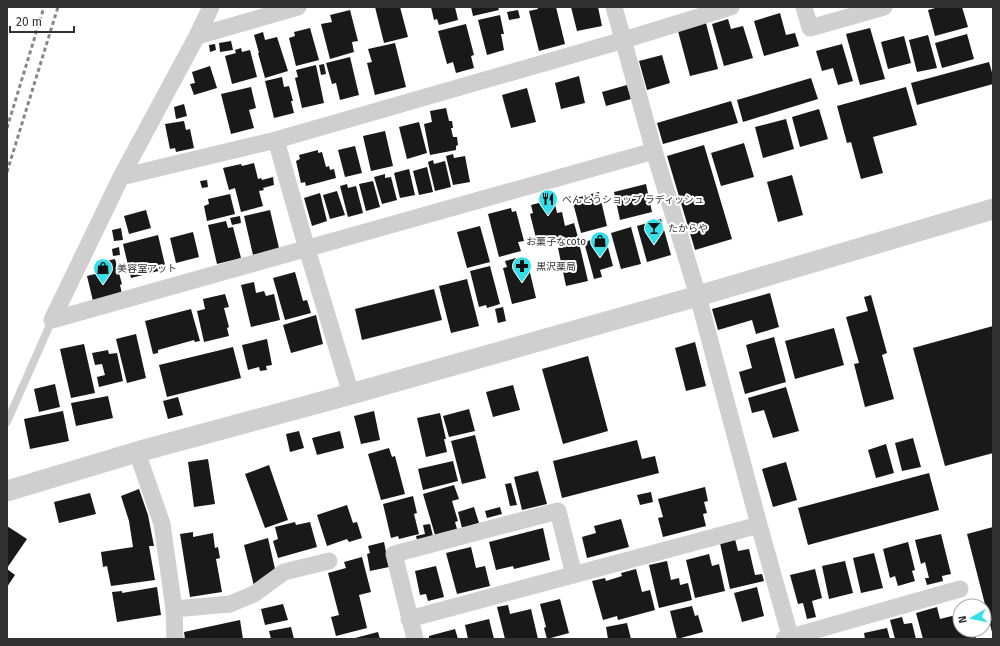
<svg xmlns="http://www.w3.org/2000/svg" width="1000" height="646" font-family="'Fira Sans','Noto Sans JP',sans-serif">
<rect width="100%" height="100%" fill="#fff"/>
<path fill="#191919" d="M375 7H400L408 37 384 43Z
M431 7H455L458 20 439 25 437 19 434 20Z
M471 7H498L499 10 473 16Z
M537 7H556L565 44 539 51 529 11 538 9Z
M571 7H598L602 26 577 31Z
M939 7H962L968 27 935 36 928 10Z
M350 10 358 41 352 42 354 52 330 59 321 24 332 22 330 15Z
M518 10 520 18 509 20 507 12Z
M780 13 786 35 795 33 799 46 764 56 754 21Z
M500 15 504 34H501L504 50 487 55 478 20Z
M728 19 731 29 743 26 753 58 724 66 712 24Z
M706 23 718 69 690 76 678 31Z
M466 24 474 55 471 56 474 68 456 73 453 62 447 64 438 31Z
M310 28 319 60 296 66 289 38 295 36 294 32Z
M870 28 885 79 860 85 846 34Z
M263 32 265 40 277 37 288 71 265 78 258 53H259L254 35Z
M967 34 974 59 942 68 935 43Z
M928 35 937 68 917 72 909 40Z
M904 36 911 63 888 69 881 42Z
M231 41 233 50 220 52 219 43Z
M395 43 406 87 375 95 367 63 372 62 368 49Z
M215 44 216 50 210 52 209 45Z
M842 44 853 81 838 85 833 68 822 71 816 51Z
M241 48 242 52 250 50 257 77 232 84 225 56 236 53 235 50Z
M662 55 670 83 647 90 639 61Z
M350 57 359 95 340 100 336 83 332 84 326 63Z
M989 62 993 76V84L917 105 911 83Z
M324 64 326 74 321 75 319 65Z
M316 65 324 103 302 108 295 78 298 77 296 70Z
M210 66 217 88 194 95 190 84 195 83 192 72Z
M579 76 585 103 561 109 555 83Z
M282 77 284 87 289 86 293 101H291L294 113 274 118 265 81Z
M811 78 818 99 743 122 737 100Z
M627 85 631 99 606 106 602 92Z
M251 87 256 108 249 110 254 128 231 134 221 94Z
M906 87 917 125 873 137 883 173 861 179 851 142 847 143 837 106Z
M527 88 536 122 511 128 502 95Z
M731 101 738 123 663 144 657 123Z
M184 104 187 116 176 119 174 107Z
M446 108 449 121H452L453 128H451L453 137H457L458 145 456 146V150L430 155 424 124 432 122 430 111Z
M819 109 828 139 800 147 792 117Z
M786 119 794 149 763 158 755 127Z
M184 121 186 130 190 129 194 148 176 152 175 148 170 149 165 124Z
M419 122 427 153 407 159 399 127Z
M385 131 393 166 371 171 363 136Z
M744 143 754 177 721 186 711 153Z
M704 145 732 239 695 250 667 156Z
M355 146 362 173 345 177 338 150Z
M318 150V153L322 152 326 167 329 166 330 170 334 169 336 178 306 186 305 182 301 183 296 161 300 159 299 155Z
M453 154 454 158 465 156 470 182 453 185 446 156Z
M433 160 434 164 445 161 451 187 435 191 428 162Z
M254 163 258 179 261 178 262 180 273 177 274 185 263 188 264 190 259 191 263 206 241 212 235 188 229 190 223 168 241 164 242 166Z
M427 167 433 192 419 195 413 171Z
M409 169 415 195 400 198 394 173Z
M385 174V178L391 177 397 200 382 204 374 177Z
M792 175 803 215 778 222 767 182Z
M207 180 208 187 202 188 200 181Z
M373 181 380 207 366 211 359 184Z
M347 184 348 188 356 186 363 213 348 217 340 186Z
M646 184 652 212 620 220 614 192Z
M337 191 345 215 330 219 323 195Z
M599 192 607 226 581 233 572 199Z
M320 193 327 221 312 226 304 198Z
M230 194 235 214 207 221 204 206 209 204 208 199Z
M554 199 557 213 562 212 565 226 574 223 578 237 545 245 544 240 537 242 530 214 533 213 531 205Z
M511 208 512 212 516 211 524 241 518 242 521 251 499 257 488 214Z
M146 210 151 228 129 234 124 216Z
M270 210 279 248 253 255 244 216Z
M240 216 241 223 232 225 230 218Z
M661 219 671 255 647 262 637 226Z
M226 221 228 228 233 227 241 258 217 264 208 225Z
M480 226 490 262 467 268 457 232Z
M631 227 641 264 621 269 611 233Z
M121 228 123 240 114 241 112 230Z
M193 232 199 257 176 263 170 238Z
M158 235 166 269 131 278 123 244Z
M605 236 613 266 600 270 602 277 594 279 584 242Z
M579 243 588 281 566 286 558 248Z
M119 247 120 255 113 256 112 249Z
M516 258 517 263 527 260 536 298 512 304 503 268 507 267 505 261Z
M115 259 122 284 120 285 122 294 93 301 87 276 99 273 97 263Z
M490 266 500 304 487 308 486 305 479 307 470 271Z
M295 272 303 301 307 300 311 313 285 320 273 278Z
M467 279 479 326 451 333 439 286Z
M254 282 256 293 264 291 266 296 274 294 280 320 251 327 241 285Z
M434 289 442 320 362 340 355 309Z
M770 293 779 327 756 334 752 320 718 330 712 309Z
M225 294 229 307 224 308 229 327 227 328 229 336 204 342 197 311 205 309 203 299Z
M871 295 887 353 882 355 894 399 865 407 854 364 859 363 846 317 868 311 864 297Z
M503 307 506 321 498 323 495 309Z
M191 309 200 341 195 342 194 340 158 350V353L153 354 145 321Z
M316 315 323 344 291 353 283 325Z
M993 326V453L945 466 913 348Z
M834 328 844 365 795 379 785 341Z
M136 334 146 378 127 383 116 339Z
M774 337 786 382 745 394 739 372 752 368 746 345Z
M267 339 272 365 266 366 267 370 260 371 259 367 248 370 242 345Z
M695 342 706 386 686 391 675 348Z
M84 344 95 393 71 398 60 349Z
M233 347 241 378 167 397 159 365Z
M108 350 109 354 117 353 123 381 99 387 97 377 105 375 102 364 95 365 92 353Z
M588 356 608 431 563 444 542 369Z
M55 384 60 407 39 412 34 389Z
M513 385 520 410 493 417 486 392Z
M786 387 799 431 773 438 764 410 752 413 748 398Z
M108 396 113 418 76 426 71 403Z
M178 397 183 415 168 419 163 401Z
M469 409 475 431 449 437 443 416Z
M63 411 69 441 30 449 24 419Z
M374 411 380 440 361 444 354 416Z
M440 413 446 439H444L447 452 426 457 417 418Z
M299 431 304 448 290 452 286 434Z
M340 431 344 448 317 455 312 438Z
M475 435 486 478 462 484 451 441Z
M913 438 921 467 902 471 895 443Z
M637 440 642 459 655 456 659 473 562 498 553 461Z
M886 444 894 473 876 478 868 450Z
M389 448 392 457 395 456 405 494 381 500 368 454Z
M208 459 215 504 194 507 188 462Z
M453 461 458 481 423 490 418 469Z
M786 462 797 500 773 507 762 469Z
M269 465 288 520 265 528 245 474Z
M538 471 547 504 522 510 514 477Z
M929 473 939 510 808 545 798 508Z
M511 483 517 505 510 506 505 484Z
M454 485 459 499 452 501 458 521 455 522 457 529 435 535 423 494Z
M705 487 708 501 704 502 707 513 703 514 706 526 663 537 658 518 663 517 658 499Z
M139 489 148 515 154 546H149L155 580 111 586 107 566 103 567 101 552 133 547 129 521 121 496Z
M651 492 653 502 640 505 637 495Z
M90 493 96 514 59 523 54 502Z
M413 496 417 513 414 514 419 534 399 539 398 536 391 538 383 504Z
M347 505 353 523 357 522 362 538 349 542 347 539 327 546 317 515Z
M474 507 479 523 462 528 458 512Z
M500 507 502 514 487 518 485 511Z
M621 519 629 547 587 558 582 537 596 533 594 526Z
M295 522 296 525 310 522 317 547 278 558 273 541 278 539 275 527Z
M430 524 433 536 417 540 416 536 425 534 423 525Z
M7 526 27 539 7 568Z
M993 527V632H992L967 534Z
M543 528 550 560 514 569 513 566 496 570 489 542Z
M193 532V537L213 533 215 548 218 547 220 558 216 559 222 592 190 597 180 534Z
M941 534 951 574 942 576 943 581 927 585 925 578H929L925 562 921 564 915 540Z
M268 538 275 569 254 586 244 545Z
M735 539 738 551 749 549 755 575 762 574 764 581 730 589 720 543Z
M384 542 389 567 370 571 367 554 370 553 368 546Z
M908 542 915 570 912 571 915 581 898 586 895 576 890 578 883 549Z
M471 547 476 568 485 566 490 586 457 594 446 553Z
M874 553 883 588 861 593 853 558Z
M709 554 712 566 719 564 725 591 695 598 686 560Z
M362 557 371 592 359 595 367 628 336 636 331 617 339 615 328 573 346 568 344 562Z
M667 561 671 580 679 578 680 585 688 583 692 600 659 608 649 565Z
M845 561 853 593 829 599 822 566Z
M436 566 444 597 428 601 426 594 420 595 415 571Z
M7 569 15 575 7 587Z
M636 569 642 592 650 590 655 610 618 620 617 616 603 620 592 581 605 578 606 581 622 576 621 573Z
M815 569 822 598 812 601 816 617 807 619 803 603 798 604 790 575Z
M157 587 161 615 117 622 112 592 122 591V593Z
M757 587 764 616 742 622 734 593Z
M560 599 569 633 547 639 544 628 546 627 540 604Z
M283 604 288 620 265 625 261 609Z
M508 605 510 614 531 609 538 639H505L497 607Z
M692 606 695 616 698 615 703 632 677 639 670 611Z
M937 607 940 619 960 614V630H974L976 639H923L916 613Z
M902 617 904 624 912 623 916 639H895L890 620Z
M489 619 494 639H468L465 625Z
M240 620 243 639H185L184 632Z
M627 623 631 639H608L606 627Z
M291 627 294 639H271L269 631Z
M887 628 890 639H865L864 633Z
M455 629 458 639H429V636Z
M378 632 380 639H355V638Z"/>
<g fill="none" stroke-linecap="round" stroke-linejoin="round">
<path stroke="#cfcfcf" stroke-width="8" d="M7 422 52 320"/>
<path stroke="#cfcfcf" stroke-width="17" d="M614 7 654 151 698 296 759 525 791 639
M804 7 810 28 884 7
M197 36 298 7
M276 140 307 249 351 394
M121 177 276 140 624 40 731 7
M52 320 654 151
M52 320 121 177 197 36 211 7
M137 452 162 524 174 609 175 639
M174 609 230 604 254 594 284 572 329 561
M409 619 759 525
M415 639 394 554 558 511 574 575
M784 639 960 589"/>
<path stroke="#cfcfcf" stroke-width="21" d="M7 491 137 452 351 394 698 296 993 209"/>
<path stroke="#878787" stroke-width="3" stroke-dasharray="4 3" stroke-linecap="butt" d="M7 128 44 7
M7 172 58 7"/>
</g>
<defs>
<g id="restaurant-pin" transform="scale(1)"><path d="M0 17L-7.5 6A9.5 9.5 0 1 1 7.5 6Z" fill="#35dfe9" stroke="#fff"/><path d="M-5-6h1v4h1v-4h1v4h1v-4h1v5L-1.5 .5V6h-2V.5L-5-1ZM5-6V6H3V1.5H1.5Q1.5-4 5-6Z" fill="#111"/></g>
<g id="bar-pin" transform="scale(1)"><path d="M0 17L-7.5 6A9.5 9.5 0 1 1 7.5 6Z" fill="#35dfe9" stroke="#fff"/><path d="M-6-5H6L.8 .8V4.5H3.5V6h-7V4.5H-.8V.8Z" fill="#111"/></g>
<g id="shop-pin" transform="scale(1)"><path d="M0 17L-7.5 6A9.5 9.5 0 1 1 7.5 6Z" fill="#35dfe9" stroke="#fff"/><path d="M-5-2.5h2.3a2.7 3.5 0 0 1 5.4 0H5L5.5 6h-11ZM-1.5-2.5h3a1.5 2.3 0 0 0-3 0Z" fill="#111"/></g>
<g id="pharmacy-pin" transform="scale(1)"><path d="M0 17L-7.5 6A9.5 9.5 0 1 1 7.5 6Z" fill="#35dfe9" stroke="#fff"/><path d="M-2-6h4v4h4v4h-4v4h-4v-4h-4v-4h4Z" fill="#111"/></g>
</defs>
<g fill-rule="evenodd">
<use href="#restaurant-pin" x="548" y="199"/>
<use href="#bar-pin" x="654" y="228"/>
<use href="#shop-pin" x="600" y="241"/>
<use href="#pharmacy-pin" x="522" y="266"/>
<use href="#shop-pin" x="103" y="268"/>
</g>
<g text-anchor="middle" stroke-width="4" stroke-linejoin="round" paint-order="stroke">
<g font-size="10" fill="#323232" stroke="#fff" text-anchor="start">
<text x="562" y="203">べんとうショップ ラディッシュ</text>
<text x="668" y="232">たからや</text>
<text x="586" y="245" text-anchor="end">お菓子なcoto</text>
<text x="536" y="270">黒沢薬局</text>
<text x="117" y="272">美容室アット</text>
</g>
</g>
<rect width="1000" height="646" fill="none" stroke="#323232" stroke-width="16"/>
<g transform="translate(972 618) rotate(261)"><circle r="19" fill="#ffffff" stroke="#adadad"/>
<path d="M0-3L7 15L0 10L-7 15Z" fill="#35dfe9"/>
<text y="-6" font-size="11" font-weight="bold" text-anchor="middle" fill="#323232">N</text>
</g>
<path d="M10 26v6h64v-6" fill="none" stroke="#323232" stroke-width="2"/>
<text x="16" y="26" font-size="12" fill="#323232" stroke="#ffffff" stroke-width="3" paint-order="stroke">20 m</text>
</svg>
